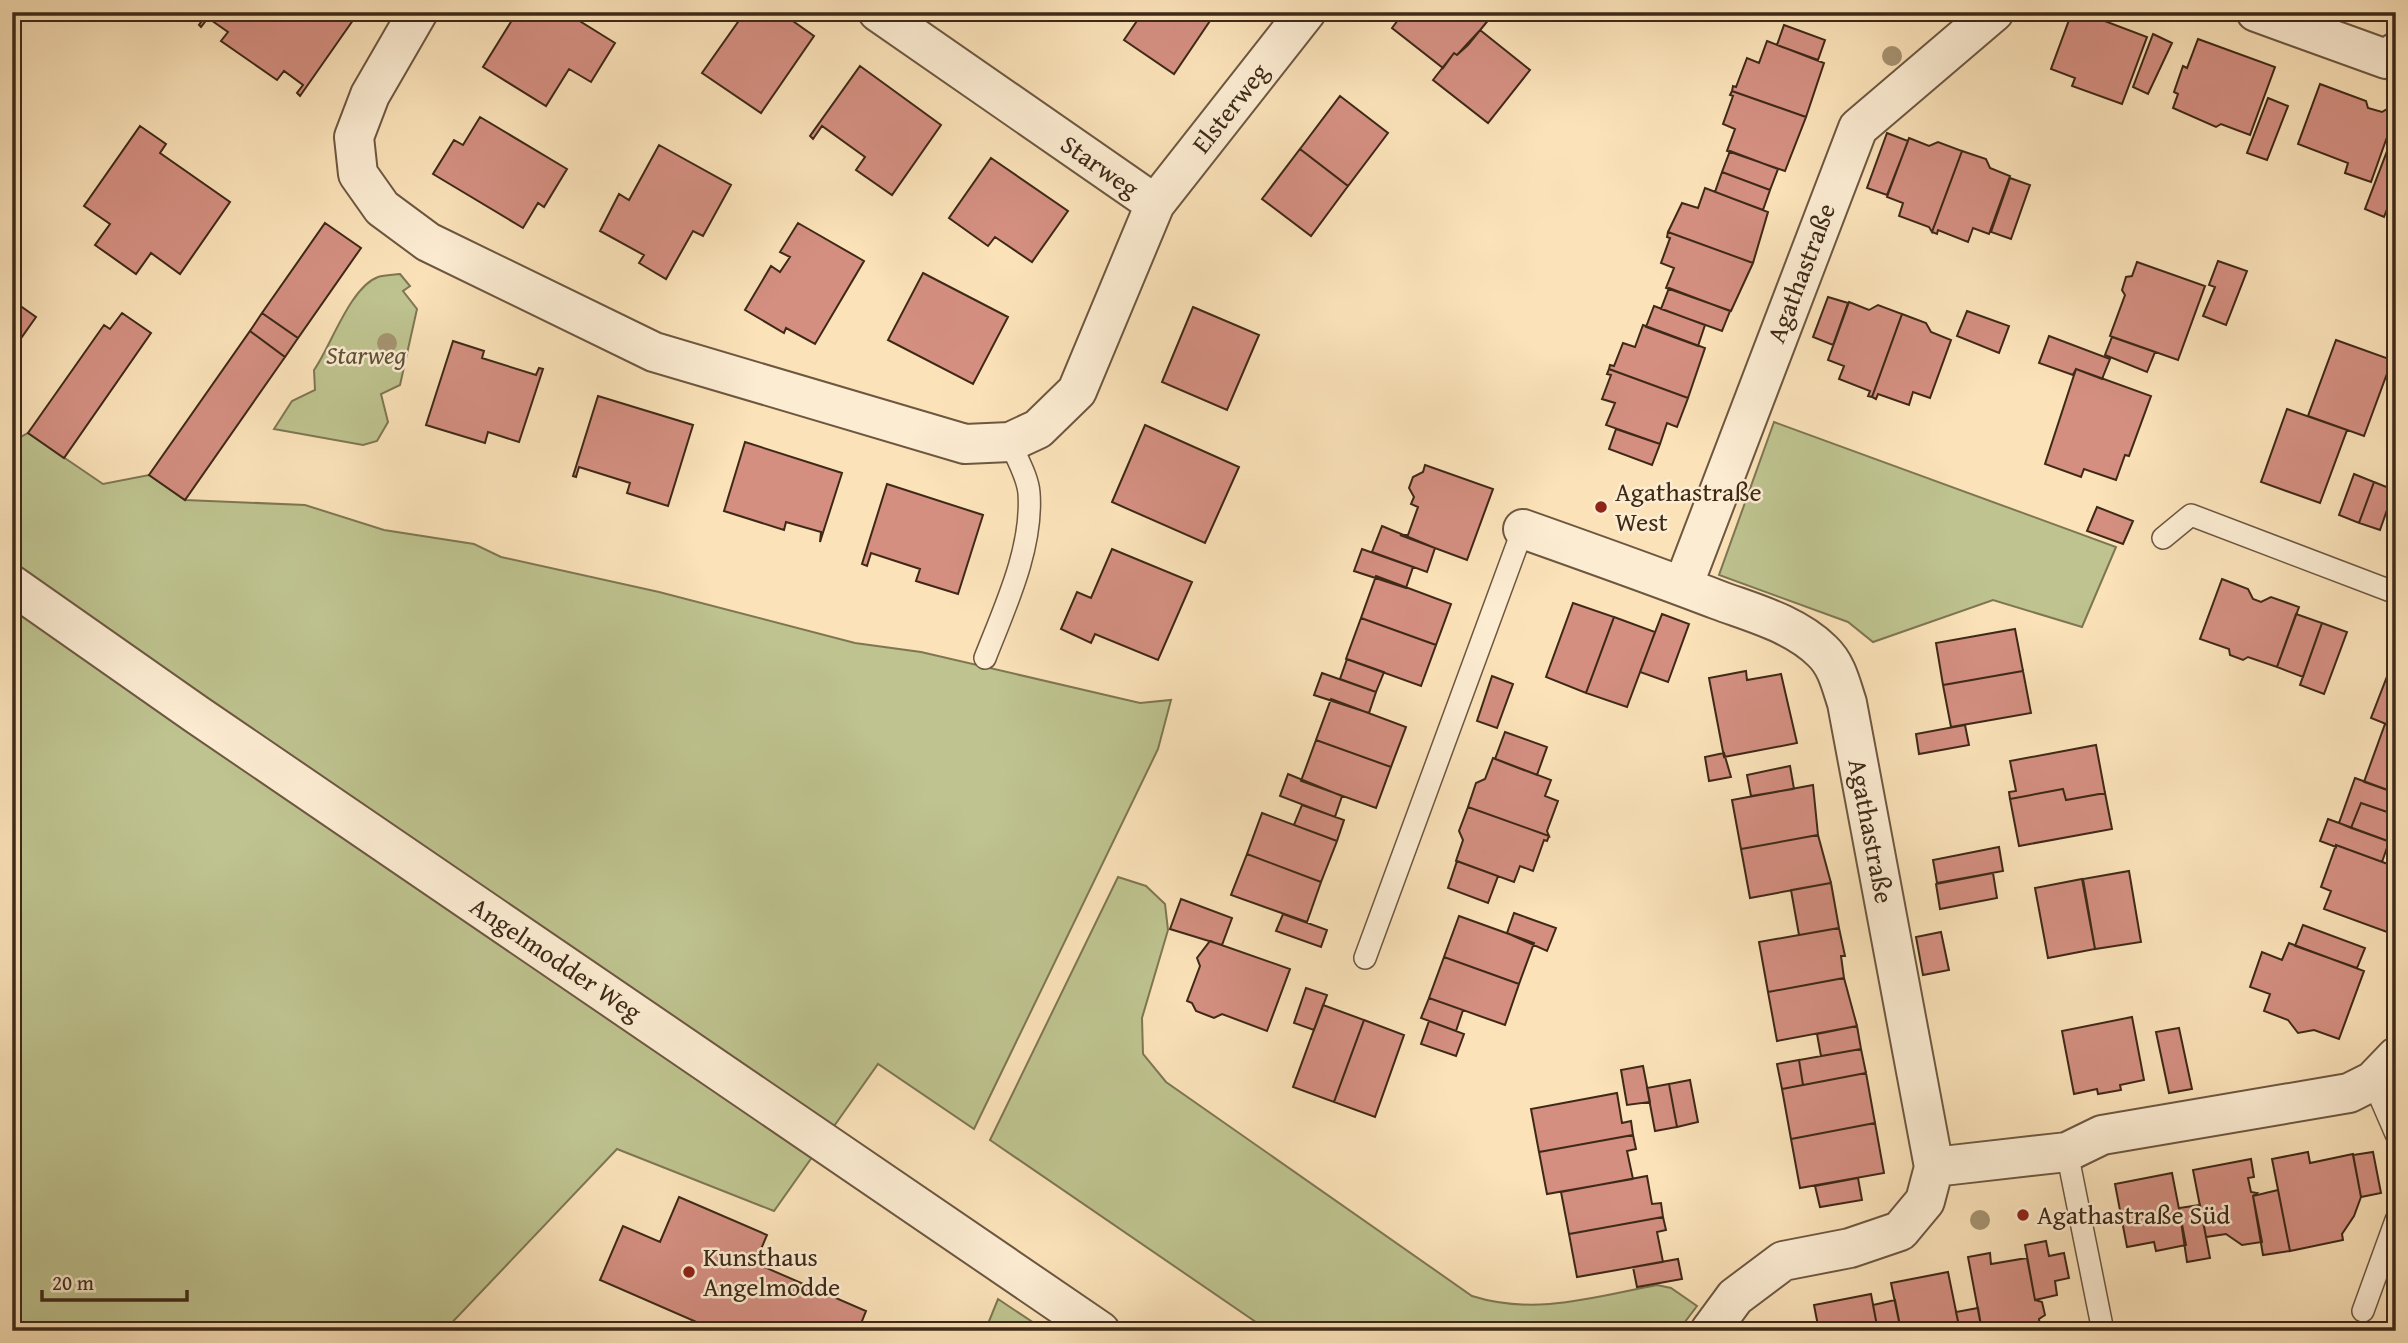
<svg xmlns="http://www.w3.org/2000/svg" width="2408" height="1343" font-family="'Gentium Book Plus',serif">
<rect width="100%" height="100%" fill="#fbe2b9"/>
<filter id="stains"><feTurbulence type="fractalNoise" baseFrequency=".00286" numOctaves="4"/><feColorMatrix values="0 0 0 0 .2 0 0 0 0 .09 0 0 0 0 .02 0 0 0 .5 -.17"/></filter>
<radialGradient id="worn" r=".72"><stop offset=".6" stop-color="#630" stop-opacity="0"/><stop offset="1" stop-color="#630" stop-opacity=".3"/></radialGradient>
<path fill="#bec38f" stroke="#7e7653" stroke-width="2" d="M400 274 410 286 403 291 417 309 400 385 381 394 388 422 377 441 363 445 274 429 292 401 315 390 314 370C330 348 350 287 378 277 385 275 393 275 400 274Z
M1774 422 2116 547 2082 627 1993 600 1873 642 1848 622 1719 575Z
M28 433 103 484 149 475 185 500 305 505 384 530 474 544 501 557 659 592 855 643 921 652 1140 703 1171 700 1158 749 974 1129 878 1064 774 1211 617 1149 444 1331H12V442Z
M1118 877 1146 886 1165 904 1168 930 1142 1018 1143 1054 1166 1082 1472 1296C1535 1316 1594 1297 1657 1285L1671 1288 1697 1306 1678 1331H1269L990 1140Z
M998 1299 1046 1331H985Z"/>
<path fill="#d48f81" stroke="#3e2917" stroke-width="2" d="M351 12 356 16 300 96 297 93 303 85 284 71 277 80 221 41 228 32 208 18 201 27 199 25 208 12Z
M517 12H565L615 43 591 82 569 69 546 106 483 67Z
M745 12H780L814 36 761 113 702 73Z
M1143 12H1216L1174 74 1124 40Z
M1404 12H1483L1490 18 1468 45 1457 55 1454 53 1443 68 1392 28Z
M2072 12H2081L2147 37 2122 104 2072 86 2075 78 2051 69Z
M1784 25 1825 40 1818 60 1777 45Z
M1480 30 1530 70 1488 123 1433 80 1454 53 1457 55Z
M2153 34 2172 43 2148 94 2133 87Z
M2198 39 2275 67 2250 135 2221 124 2216 127 2173 108 2178 94 2174 92 2183 66 2187 68Z
M1767 41 1824 63 1806 117 1732 91 1733 86 1736 87 1747 58 1759 63Z
M860 66 941 125 892 195 856 170 865 157 822 126 813 139 810 136Z
M2320 84 2366 101 2368 108 2382 112 2387 109 2396 112 2371 182 2345 173 2348 163 2298 144Z
M1732 91 1806 117 1785 171 1727 151 1735 129 1723 124 1733 96 1730 95Z
M1340 96 1388 133 1348 186 1300 149Z
M2268 98 2288 106 2267 160 2247 153Z
M480 117 567 169 544 207 538 203 523 228 433 174 454 140 463 145Z
M140 126 166 144 160 153 230 202 180 274 151 253 136 274 95 245 110 224 84 206Z
M1887 133 1908 141 1887 195 1867 188Z
M1909 138 1929 146 1938 142 1962 151 1932 232 1929 227 1899 216 1903 203 1887 197Z
M659 145 731 185 703 236 693 231 666 279 639 263 644 255 600 231 619 194 629 200Z
M2389 146 2396 148V186L2384 217 2365 209Z
M1300 149 1348 186 1311 236 1262 199Z
M1730 151 1778 169 1770 190 1722 172Z
M1962 151 1986 159 1990 168 2010 176 1989 234 1973 228 1968 242 1938 230 1937 234 1932 232Z
M991 158 1068 211 1032 262 995 237 988 246 949 218Z
M1722 172 1770 190 1763 210 1715 192Z
M2010 178 2030 185 2011 239 1991 232Z
M1705 188 1768 212 1753 263 1668 232 1682 203 1698 208Z
M325 223 361 248 298 338 262 313Z
M798 223 864 261 815 344 786 328 784 333 745 310 771 266 780 272 790 257 780 252Z
M1668 232 1753 263 1731 311 1666 288 1674 268 1661 263 1670 238 1667 237Z
M2218 261 2247 271 2226 325 2203 316 2215 287 2209 285Z
M2137 262 2205 286 2178 360 2110 336 2125 295 2122 290 2126 277 2132 276Z
M923 273 1008 317 973 384 888 340Z
M1669 288 1730 311 1722 331 1661 309Z
M1828 297 1848 303 1833 345 1813 337Z
M12 300 36 317 12 351Z
M1849 302 1869 310 1878 305 1902 314 1872 397 1868 396 1870 391 1839 379 1844 366 1828 360Z
M1654 306 1705 325 1698 346 1646 327Z
M1193 307 1259 335 1227 410 1162 382Z
M1967 311 2009 326 1999 353 1957 336Z
M122 313 151 333 64 458 28 433 104 325 110 329Z
M262 313 298 338 285 357 250 331Z
M1902 314 1926 323 1931 332 1951 340 1930 398 1913 392 1909 405 1878 394 1876 399 1872 397Z
M1643 325 1705 348 1688 398 1609 369 1610 365 1614 366 1623 343 1635 347Z
M250 331 285 357 185 500 149 475Z
M2049 336 2110 359 2102 379 2076 369 2073 375 2039 363Z
M2112 337 2155 352 2147 372 2105 355Z
M2336 340 2392 360 2364 436 2308 416Z
M453 341 484 351 482 358 536 375 539 368 543 369 519 442 488 432 485 443 426 425Z
M1609 369 1688 398 1677 427 1667 423 1660 444 1606 425 1615 403 1602 399 1611 375 1607 374Z
M2076 369 2151 396 2129 456 2125 455 2116 480 2084 469 2081 477 2045 464Z
M598 396 693 425 668 506 627 493 630 483 579 467 576 477 573 476Z
M2287 409 2347 430 2320 503 2261 482Z
M1145 425 1239 467 1205 543 1112 502Z
M1616 429 1660 444 1652 465 1609 449Z
M745 442 842 473 820 542 821 532 786 522 784 530 724 511Z
M1425 465 1493 489 1467 560 1400 535H1408L1418 507 1411 504 1414 497 1409 488 1413 477 1423 472Z
M2354 474 2374 482 2359 523 2339 515Z
M2374 482 2394 490 2380 530 2359 523Z
M887 484 983 515 958 594 916 581 920 569 871 553 867 566 862 564Z
M2097 507 2133 521 2123 544 2087 531Z
M1382 526 1435 548 1427 572 1372 552Z
M1112 549 1192 582 1158 660 1095 634 1091 643 1061 629 1077 592 1091 598Z
M1362 549 1413 567 1406 588 1354 571Z
M1376 576 1451 604 1436 645 1361 618Z
M2222 579 2248 589 2253 599 2261 602 2271 597 2299 607 2277 667 2248 657 2243 660 2230 655 2229 649 2200 639Z
M1573 603 1614 617 1586 693 1546 677Z
M1662 614 1689 624 1668 682 1640 672Z
M2296 614 2322 623 2303 677 2277 667Z
M1614 617 1655 632 1627 707 1586 693Z
M1361 618 1436 645 1421 686 1346 659Z
M2322 623 2347 632 2324 694 2300 685Z
M2015 629 2023 671 1943 685 1936 643Z
M1347 659 1384 672 1376 692 1340 679Z
M2393 661 2396 662V728L2371 718Z
M1746 671 1747 680 1781 674 1797 743 1724 757 1709 678Z
M2023 671 2031 713 1951 727 1943 685Z
M1322 673 1376 692 1369 713 1314 695Z
M1492 676 1513 684 1497 728 1477 721Z
M1331 699 1406 727 1391 767 1316 740Z
M2385 724 2396 728V793L2364 782Z
M1965 725 1969 745 1919 754 1916 734Z
M1505 732 1547 747 1537 775 1495 759Z
M1316 740 1391 767 1376 808 1301 781Z
M2096 745 2105 793 2066 800 2063 789 2010 799 2009 792 2016 791 2010 761Z
M1724 753 1731 777 1709 781 1705 757Z
M1493 758 1551 780 1545 796 1558 801 1547 831 1549 836 1468 807 1476 783 1485 779Z
M1790 766 1794 789 1751 796 1747 775Z
M1288 774 1342 796 1335 817 1280 796Z
M2355 778 2396 793V815L2361 803 2351 828 2339 823Z
M1813 785 1818 835 1741 849 1732 800Z
M2063 789 2066 800 2105 793 2112 829 2019 846 2010 799Z
M2361 803 2396 815V844L2351 828Z
M1302 805 1344 820 1337 841 1294 825Z
M1468 807 1549 836 1547 841 1544 840 1533 871 1520 866 1514 882 1456 861 1463 840 1459 831Z
M1262 813 1337 841 1321 882 1247 854Z
M2328 819 2339 823 2396 844 2389 842 2382 862 2336 845V847L2320 841Z
M1818 835 1831 883 1750 898 1741 849Z
M2336 845 2396 867V909L2387 932 2324 909 2331 891 2321 887Z
M1999 847 2003 871 1937 883 1933 860Z
M1247 854 1321 882 1307 922 1231 895Z
M1457 861 1498 876 1488 903 1448 888Z
M2129 871 2141 942 2095 949 2083 879Z
M1993 873 1997 898 1940 909 1936 884Z
M2082 879 2095 949 2048 958 2035 888Z
M1831 883 1839 928 1799 935 1791 890Z
M1181 899 1232 918 1222 945 1170 929Z
M1514 913 1556 928 1547 951 1507 933Z
M1283 914 1327 930 1321 947 1276 931Z
M1459 916 1534 943 1519 984 1444 957Z
M2303 925 2365 948 2357 968 2295 946Z
M1839 928 1845 956H1841L1844 978 1768 992 1759 942Z
M1941 932 1949 970 1923 975 1916 937Z
M1210 941 1290 969 1267 1031 1222 1014 1214 1018 1196 1011 1192 1003 1187 1001 1200 966 1197 958Z
M2289 943 2364 971 2339 1039 2314 1030 2298 1033 2288 1020 2264 1011 2270 994 2250 987 2262 952 2282 960Z
M1444 957 1519 984 1505 1025 1429 998Z
M1844 978 1857 1026 1777 1041 1768 992Z
M1306 988 1327 995 1314 1030 1294 1023Z
M1429 998 1463 1010 1456 1031 1421 1018Z
M1323 1005 1364 1020 1334 1102 1293 1087Z
M2132 1017 2144 1080 2120 1085 2121 1090 2098 1094 2097 1089 2074 1094 2062 1031Z
M1364 1020 1404 1035 1375 1117 1334 1102Z
M1429 1021 1464 1034 1456 1056 1421 1044Z
M1857 1026 1861 1049 1821 1056 1817 1034Z
M2179 1028 2192 1089 2169 1093 2156 1032Z
M1861 1049 1866 1073 1803 1085 1799 1060Z
M1799 1060 1803 1085 1782 1089 1777 1064Z
M1643 1066 1650 1102 1627 1105 1621 1070Z
M1866 1073 1875 1123 1791 1139 1782 1089Z
M1690 1080 1698 1122 1677 1127 1669 1084Z
M1669 1084 1677 1127 1655 1131 1647 1088Z
M1617 1093 1622 1123 1631 1121 1633 1135 1539 1152 1531 1109Z
M1875 1123 1884 1173 1800 1188 1791 1139Z
M1633 1135 1636 1149 1627 1151 1633 1179 1547 1194 1539 1152Z
M2308 1152 2310 1163 2353 1154 2361 1197 2354 1216 2342 1234 2343 1240 2290 1251 2272 1159Z
M2373 1152 2381 1193 2361 1197 2353 1155Z
M2251 1159 2254 1177 2248 1178 2251 1192 2257 1193 2253 1196 2262 1242 2242 1245 2226 1234 2206 1237 2193 1170Z
M2172 1173 2186 1245 2156 1251 2154 1242 2127 1247 2115 1184Z
M1647 1176 1652 1204 1661 1203 1663 1217 1569 1234 1561 1192Z
M1858 1178 1862 1200 1820 1207 1815 1186Z
M2278 1190 2290 1251 2263 1255 2253 1196Z
M679 1197 767 1235 755 1263 866 1311 858 1331H717L600 1280 623 1226 660 1242Z
M2200 1205 2210 1258 2187 1262 2179 1208Z
M1663 1217 1666 1230 1657 1232 1663 1262 1577 1277 1569 1234Z
M2046 1241 2049 1256 2064 1253 2069 1278 2055 1281 2057 1295 2035 1300 2025 1245Z
M1990 1253 1991 1264 2027 1258 2035 1300 2042 1302 2045 1315 2039 1319 2040 1326 2024 1331H1982L1968 1257Z
M1678 1259 1682 1279 1637 1287 1633 1267Z
M1948 1272 1960 1331H1901L1891 1283Z
M1871 1294 1878 1331H1819L1814 1305Z
M1895 1300 1901 1331H1878L1873 1305Z
M1978 1308 1982 1331H1960L1956 1312Z"/>
<g fill="none" stroke-linecap="round" stroke-linejoin="round">
<g stroke="#6d5740" stroke-width="24">
<path id="service" d="M2163 538 2191 515 2396 593
M985 658C1005 607 1033 548 1029 493 1028 477 1016 457 1010 442
M1365 958 1523 529
M2373 1081 2396 1134
M2067 1152 2103 1331
M2363 1311 2396 1220"/>
</g>
<g stroke="#6d5740" stroke-width="42">
<path id="minor" d="M418 12 370 95 354 137 358 174 382 208 428 242 654 352 965 444 1010 442 1038 429 1077 391 1155 204 1306 12
M878 12 1155 204
M2256 12 2386 59 2396 52
M1523 529C1588 552 1653 575 1718 600 1753 613 1795 624 1822 651 1837 665 1841 685 1847 703L1934 1167 1925 1201 1900 1231 1850 1248 1783 1261 1735 1297 1710 1331
M1683 586 1858 128 1994 12
M1934 1167 2067 1152 2102 1135 2349 1093 2373 1081 2396 1057"/>
</g>
<g stroke="#6d5740" stroke-width="42">
<path id="tertiary" d="M12 585 196 714 1100 1331"/>
</g>
<use href="#service" stroke="#fcecd2" stroke-width="21"/>
<use href="#minor" stroke="#fcecd2" stroke-width="38"/>
<use href="#tertiary" stroke="#fcecd2" stroke-width="38"/>
</g>
<g fill="#a59270">
<circle cx="1892" cy="56" r="10"/>
<circle cx="387" cy="343" r="10"/>
<circle cx="1980" cy="1220" r="10"/>
</g>
<g fill="#8f2418" stroke="#fcecd2" stroke-width="2.5">
<circle cx="1601" cy="507" r="7"/>
<circle cx="2023" cy="1215" r="7"/>
<circle cx="689" cy="1272" r="7"/>
</g>
<g text-anchor="middle" stroke-width="5" stroke-linejoin="round" paint-order="stroke">
<g font-size="26" fill="#3e2917" stroke="#fcecd2">
<text transform="translate(1230 108) rotate(-52)" y="9">Elsterweg</text>
<text transform="translate(1100 166) rotate(35)" y="9">Starweg</text>
<text transform="translate(1801 273) rotate(-69)" y="9">Agathastraße</text>
<text transform="translate(1871 831) rotate(79)" y="9">Agathastraße</text>
<text transform="translate(556 959) rotate(34)" y="9">Angelmodder Weg</text>
</g>
<g font-size="26" font-style="italic" fill="#5e5035" stroke="#fcecd2">
<text x="366" y="364">Starweg</text>
</g>
<g font-size="26" fill="#3e2917" stroke="#fcecd2" text-anchor="start">
<text x="1615" y="501">Agathastraße<tspan x="1615" dy="30">West</tspan></text>
<text x="2037" y="1224">Agathastraße Süd</text>
<text x="703" y="1266">Kunsthaus<tspan x="703" dy="30">Angelmodde</tspan></text>
</g>
</g>
<rect width="2408" height="1343" fill="none" stroke="#fbe2b9" stroke-width="42"/>
<rect x="14" y="14" width="2380" height="1315" fill="none" stroke="#3e2917" stroke-width="3.5"/>
<rect x="21" y="21" width="2366" height="1301" fill="none" stroke="#3e2917" stroke-width="2"/>
<path d="M42 1290v10h145v-10" fill="none" stroke="#3e2917" stroke-width="3.5"/>
<text x="52" y="1290" font-size="21" fill="#3e2917" stroke="#fcecd2" stroke-width="5" paint-order="stroke">20 m</text>
<rect width="100%" height="100%" filter="url(#stains)"/>
<rect width="100%" height="100%" fill="url(#worn)"/>
</svg>
